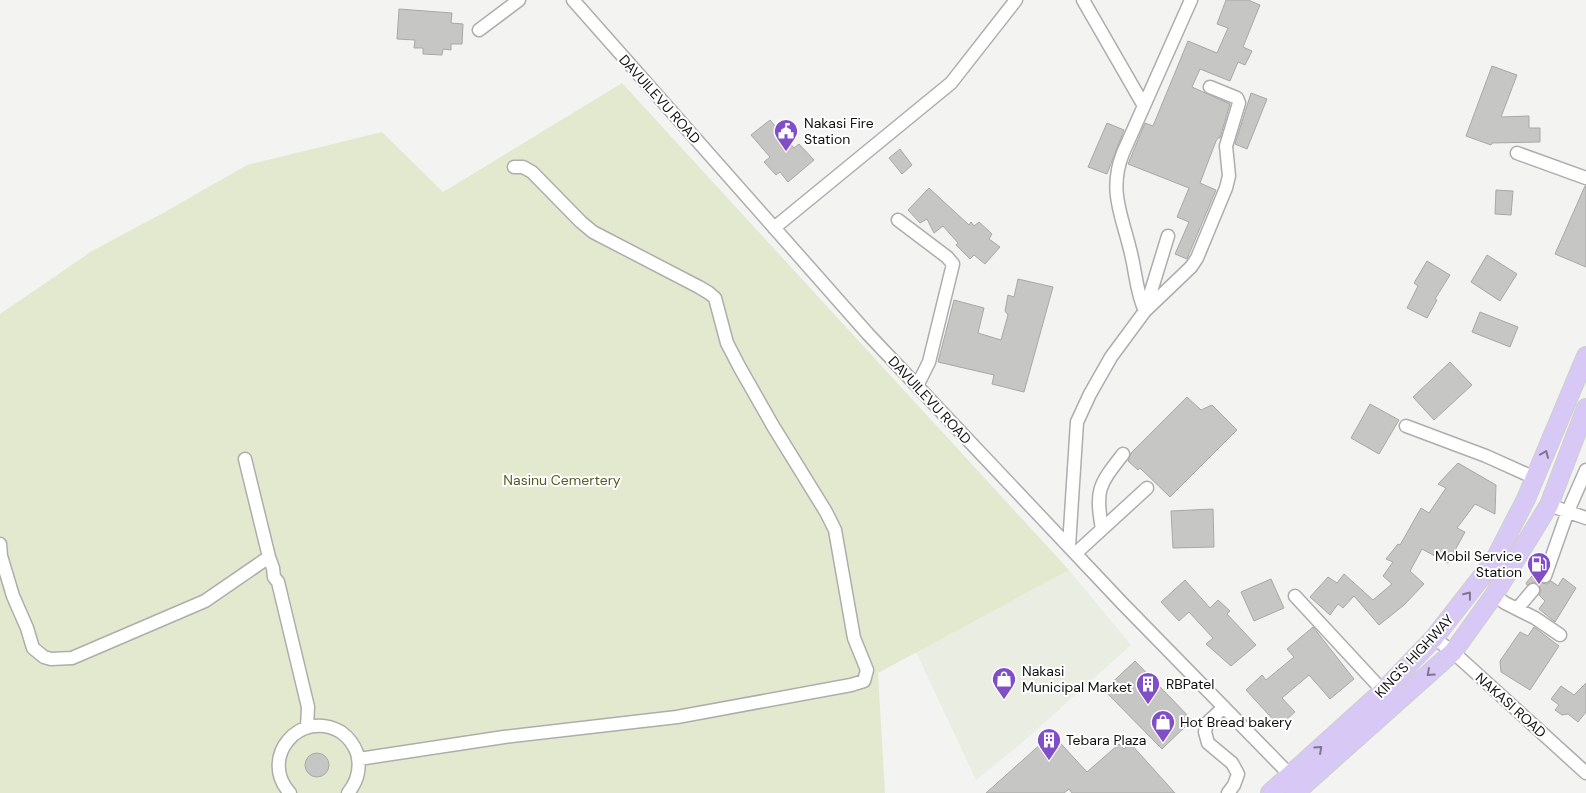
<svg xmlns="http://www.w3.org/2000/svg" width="1586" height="793" font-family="'DM Sans',sans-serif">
<rect width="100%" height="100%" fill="#f3f4f1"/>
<path fill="#eaede2" d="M1069 570 1131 645 1024 741 976 780 916 652Z"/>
<path fill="#e3e9cf" d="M622 83 1069 570 878 673 885 793H0V314L92 251 163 213 247 165 382 132 443 192Z"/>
<path fill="#c6c7c4" stroke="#a8a9a6" d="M1226 0H1248L1260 5 1243 47 1252 51 1245 65 1238 62 1230 81 1200 69 1192 87 1230 104 1220 138H1218L1216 141 1200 183 1216 190 1187 259 1175 254 1189 222 1177 217 1189 188 1128 164 1145 123 1153 126 1188 41 1217 53 1228 28 1217 24Z
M399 9 452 13 451 23 463 24 462 44H451V50L443 49 442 55 423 54V48H414L415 40 397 39Z
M1492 66 1517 75 1501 117 1529 116V128H1540V142L1492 143 1491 145 1466 136Z
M1251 93 1267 99 1247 149 1235 144Z
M770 120 794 148 799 144 814 160 788 182 780 172 776 175 764 162 770 157 751 135Z
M1107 123 1124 130 1107 174 1088 167Z
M900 149 912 165 902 174 889 158Z
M1585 186H1586V267L1555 254Z
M929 188 969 225 971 222 974 226 979 222 992 234 989 239 1000 247 985 264 974 255 970 259 956 245 958 243 943 226 934 233 927 219 920 223 908 210Z
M1496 190 1513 191 1511 215 1495 214Z
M1487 255 1517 274 1500 301 1471 282Z
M1427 261 1450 275 1435 299 1437 300 1427 318 1407 308 1418 286 1414 283Z
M1018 279 1053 287 1024 392 992 384 994 375 938 362 954 300 984 308 978 333 1001 340 1008 315 1005 311 1008 295 1014 297Z
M1480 312 1518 327 1510 347 1472 332Z
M1450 362 1472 385 1434 420 1413 397Z
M1187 397 1201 410 1212 405 1237 430 1170 497 1140 468 1138 470 1128 461 1131 453Z
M1370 404 1399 420 1379 454 1351 438Z
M1458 463 1496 485 1495 514 1475 504 1457 528 1465 532 1448 563 1422 549 1410 571 1424 584 1404 605 1379 625 1354 596 1343 608 1338 604 1330 615 1310 597 1328 577 1337 583 1344 574 1373 600 1392 584 1383 576 1393 562 1386 559 1398 544 1400 545 1421 508 1429 513 1446 488 1438 484Z
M1213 509 1214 547 1173 548 1171 511Z
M1537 570 1538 571 1537 578 1542 583 1547 584 1551 581 1558 586 1563 578 1576 588 1555 622 1539 609 1545 601 1539 595 1541 591 1539 584 1534 582 1527 585 1526 583Z
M1271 579 1284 608 1254 621 1241 592Z
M1185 580 1210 608 1218 600 1230 611 1227 614 1256 645 1231 666 1206 644 1213 638 1189 612 1179 621 1161 602Z
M1313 627 1354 679 1330 699 1309 675 1282 698 1295 712 1279 726 1246 690 1262 675 1266 680 1294 657 1287 649Z
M1534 627 1559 646 1530 690 1501 672 1500 661 1520 632 1528 636Z
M1135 661 1192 720 1162 749 1104 690Z
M1586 683V712L1578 722 1568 714 1562 715 1555 710 1559 705 1551 699 1561 686 1574 695Z
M1052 734 1087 772 1119 744 1124 749 1130 743 1175 793H1072L1069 789 1064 793H986Z
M305 765a12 12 0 1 1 24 0a12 12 0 1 1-24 0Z"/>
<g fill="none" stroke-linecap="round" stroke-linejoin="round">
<g stroke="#adaeab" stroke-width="15">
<path id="minor" d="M573 0 868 334 1123 604 1295 780
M1083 0 1144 106
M1191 0 1123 153C1107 193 1124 219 1132 258 1136 276 1137 294 1145 311L1191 267 1197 258 1226 188 1229 176 1226 146 1239 103 1237 98 1210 87
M479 30 519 0
M1517 153 1586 178
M898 220 947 257 953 264 929 362 917 386
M774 228 951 83 1016 0
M1406 426 1486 456 1535 478
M245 459 269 557 273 568 274 577 278 582 308 707 307 727
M1549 505 1586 518
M1102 529C1095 489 1099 485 1123 454
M0 544 1 556 13 596 27 628 33 648 44 657 51 659 72 658 205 601 269 557
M1069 546 1077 422 1090 394 1111 357 1145 311 1168 236
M1076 553 1147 488
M1545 576 1568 511 1586 470
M1494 595 1505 603 1535 618 1560 635
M1295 596 1383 691
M1517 609 1533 590
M1434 638 1453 652 1586 773
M1224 707 1207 723 1205 732 1208 743 1232 763 1238 774 1234 785 1228 793
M359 759 504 737 677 717 851 685 864 681 867 670 854 638 835 530 826 512 773 426 740 368 727 343 715 298 709 293 699 287 593 232 581 222 532 172 523 167H514
M290 793C258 758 300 708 341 732 348 737 354 745 357 753 361 768 358 781 348 793"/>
</g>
<g stroke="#cfcfcf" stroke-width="20">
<path id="highway" d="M1270 793 1383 691 1434 638 1494 561 1526 499 1586 356
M1295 793 1453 652 1494 595 1549 505 1586 408"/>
</g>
<use href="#minor" stroke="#fff" stroke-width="12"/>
<use href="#highway" stroke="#d7c8f6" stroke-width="18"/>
</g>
<defs><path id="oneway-chevron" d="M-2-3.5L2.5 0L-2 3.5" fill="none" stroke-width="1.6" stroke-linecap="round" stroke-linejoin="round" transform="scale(1.25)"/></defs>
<g stroke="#7e768e">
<use href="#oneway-chevron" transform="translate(1545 454) rotate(-67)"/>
<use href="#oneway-chevron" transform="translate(1468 595) rotate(-52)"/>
<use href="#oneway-chevron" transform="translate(1430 673) rotate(138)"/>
<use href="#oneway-chevron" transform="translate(1319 749) rotate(-42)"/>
</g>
<defs>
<g id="civic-pin" transform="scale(1.25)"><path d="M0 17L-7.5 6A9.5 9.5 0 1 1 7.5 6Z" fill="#804ec6" stroke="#fff"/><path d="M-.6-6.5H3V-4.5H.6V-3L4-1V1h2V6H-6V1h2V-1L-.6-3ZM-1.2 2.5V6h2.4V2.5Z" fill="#fff"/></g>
<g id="fuel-pin" transform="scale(1.25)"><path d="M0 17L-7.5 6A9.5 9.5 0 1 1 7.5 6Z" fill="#804ec6" stroke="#fff"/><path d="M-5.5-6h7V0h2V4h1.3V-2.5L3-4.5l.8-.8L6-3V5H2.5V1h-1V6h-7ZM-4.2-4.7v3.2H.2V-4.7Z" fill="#fff"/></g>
<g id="shop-pin" transform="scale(1.25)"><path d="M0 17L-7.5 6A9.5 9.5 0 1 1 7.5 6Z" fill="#804ec6" stroke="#fff"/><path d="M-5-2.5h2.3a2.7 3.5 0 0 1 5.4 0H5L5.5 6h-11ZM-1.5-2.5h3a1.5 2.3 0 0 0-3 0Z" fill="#fff"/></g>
<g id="building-pin" transform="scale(1.25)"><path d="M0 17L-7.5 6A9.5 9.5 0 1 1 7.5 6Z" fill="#804ec6" stroke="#fff"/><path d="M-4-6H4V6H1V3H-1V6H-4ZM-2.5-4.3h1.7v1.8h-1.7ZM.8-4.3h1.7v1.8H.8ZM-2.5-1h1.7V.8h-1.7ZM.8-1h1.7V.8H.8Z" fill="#fff"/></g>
</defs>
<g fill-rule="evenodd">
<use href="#civic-pin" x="786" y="131"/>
<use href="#fuel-pin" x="1539" y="564"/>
<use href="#shop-pin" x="1004" y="679"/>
<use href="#building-pin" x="1148" y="684"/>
<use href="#shop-pin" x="1163" y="722"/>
<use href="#building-pin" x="1049" y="740"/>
</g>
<g text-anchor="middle" stroke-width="4" stroke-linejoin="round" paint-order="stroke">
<g font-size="14" fill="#111110" stroke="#fff">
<text transform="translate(660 99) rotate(48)" y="5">DAVUILEVU ROAD</text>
<text transform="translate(930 400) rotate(47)" y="5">DAVUILEVU ROAD</text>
<text transform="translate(1414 656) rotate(-47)" y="5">KING'S HIGHWAY</text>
<text transform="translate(1511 705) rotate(42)" y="5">NAKASI ROAD</text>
</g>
<g font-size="14" fill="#111110" stroke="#fff" text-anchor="start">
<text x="804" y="128">Nakasi Fire<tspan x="804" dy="16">Station</tspan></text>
<text x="1522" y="561" text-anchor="end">Mobil Service<tspan x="1522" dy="16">Station</tspan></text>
<text x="1022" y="676">Nakasi<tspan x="1022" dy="16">Municipal Market</tspan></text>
<text x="1166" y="689">RBPatel</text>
<text x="1180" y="727">Hot Bread bakery</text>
<text x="1066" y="745">Tebara Plaza</text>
</g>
<g font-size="14" fill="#535d23" stroke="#fff">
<text x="562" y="485">Nasinu Cemertery</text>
</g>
</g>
</svg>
